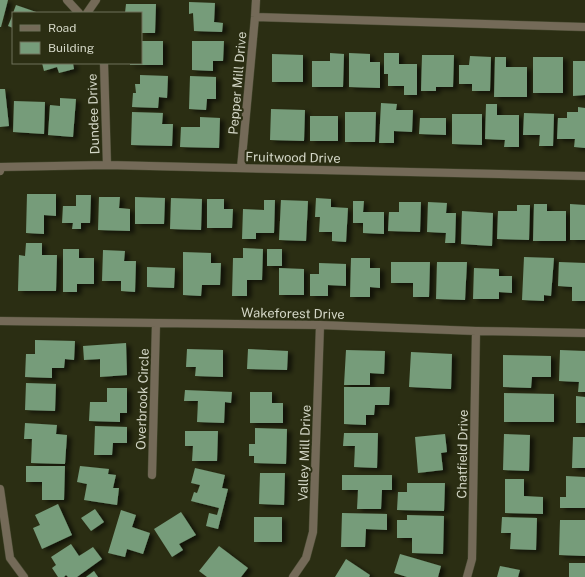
<svg xmlns="http://www.w3.org/2000/svg" width="585" height="577" font-family="'Public Sans',sans-serif">
<defs>
<filter id="shadow"><feDropShadow dx="4.5" dy="2.5" stdDeviation="2" flood-color="#0009"/></filter>
</defs>
<rect width="100%" height="100%" fill="#2b2e13"/>
<path fill="#769c7a" filter="url(#shadow)" d="M0 0H8L1 27H0Z
M189 2 215 3 214 22 223 23 222 32 194 31 193 13 189 14Z
M126 4H156L155 33H141V13H125Z
M16 5 39 13H13Z
M13 14V28L8 26Z
M141 41H163V65H130V63H141Z
M192 41H224L223 61H213V71L192 70Z
M330 53 344 54 343 87H312V61H330Z
M349 53 370 54V62H380V88L349 87Z
M384 53H399V64H417V95H404V86H388V74H384Z
M272 54 303 55V82H272Z
M422 55H454L453 87H436V91H421Z
M470 56 491 57 490 91H472V84H459V65H469Z
M495 57H506V67H527V97H494Z
M533 57H563V93H533Z
M573 61H585V95L573 96Z
M42 63H73L74 69 59 73 57 67 44 71Z
M140 75 168 76 167 98 159 97 158 108 132 107 133 93H136L135 84H140Z
M190 76 216 77V99H207L206 110 189 109Z
M0 89H5L9 126 0 127Z
M60 98 76 99 73 137 48 135 50 105 60 106Z
M14 101 45 102 44 134 13 132Z
M381 103 397 104 396 110H413L412 132 394 131V143H379Z
M486 104H497V115H519V147H504L505 140 485 139Z
M578 107 585 108V148L574 147 575 139H557L558 118H567V112H578Z
M271 109 305 110 304 141 270 140Z
M132 112 163 113 162 124H173L172 146 131 145Z
M345 112H376L375 142H345Z
M524 113 554 114 553 146H539L540 135H523Z
M452 114H482V145L452 144Z
M310 116H338V141H310Z
M200 117 220 118 219 148 180 147 181 127H200Z
M420 118H446V135L419 134Z
M27 194H56V216L44 215V234L26 233Z
M76 195H91L90 223H81V229H72L73 223H62L63 206H76Z
M99 197H120L119 208 130 209V231L98 230Z
M135 197 165 198 164 224H135Z
M171 198 202 199 201 230 170 229Z
M316 198 331 199V207L348 208 346 242 332 241V232H319L320 217H315Z
M207 199H224V209H233L232 228H207Z
M264 200H275L274 233H256V239H242L243 209 264 210Z
M281 200 308 201 306 241 279 240Z
M353 201H364L363 212H384V234L363 233V223H353Z
M399 202H421L420 232 388 231 389 212H399Z
M428 202 447 203 446 213H456L455 243H445L446 233 427 232Z
M534 204H547V211H566V241H533Z
M570 204 585 205V240H570Z
M517 205H530L529 240 497 239 498 211H517Z
M462 211 493 213 492 246 461 244Z
M26 243H42V255H57L56 291H18L19 255 25 256Z
M243 248 263 249 262 280H247V296H232L233 258H243Z
M63 249H79V258H94V284H77V292H63Z
M267 249H282V266H267Z
M103 250 125 251 124 261H136L135 292 121 291V281H102Z
M183 252 211 253V263H221L220 285H202L201 296 183 295Z
M524 257 554 258 551 296 544 295V301L522 300Z
M351 258H370V268H380V288L370 287V297H350Z
M391 262H430L429 297H413V283H391Z
M437 262H467L465 300 436 299Z
M559 262 585 263V301H572V287L558 286Z
M319 263 346 264V286L328 285V296H310V274H319Z
M147 267 175 268 174 288 147 287Z
M279 268 304 269V295H279Z
M474 268 499 269V276H512V293L499 292V299H473Z
M35 340 75 341 74 360 65 359 64 368H52V378L25 377 26 354H35Z
M126 343 127 375 100 377V359L84 360 83 346Z
M187 349 223 350V377L195 376 196 367H186Z
M248 349 288 351 287 370 247 369Z
M346 350 385 351 384 374 370 373V385H344Z
M560 350 585 351V392H578L579 382 559 381Z
M411 352 452 354 451 389 409 387Z
M503 355 551 356V377H532L531 388 503 387Z
M26 383 56 384 55 411 25 410Z
M344 387H390L389 405H375L374 415H366V425L344 424Z
M107 388H127V413H120V422L89 421 90 402H107Z
M185 390 232 392 231 403 225 402 224 423 197 422 198 401H184Z
M250 392H272V403H283V423H250Z
M504 393 554 394V422H504Z
M576 396 585 397V423H576Z
M25 423 57 425 56 434 67 435 65 464 31 463 32 439H24Z
M95 426 127 427V443H113L112 455H94Z
M255 428 287 429 286 464 254 463V456H249V444H255Z
M185 431H218L217 461H192L193 446H185Z
M344 433H378L377 468 354 467 355 446H343Z
M445 434 447 452 441 453 443 470 418 473 415 437Z
M504 434 530 435 529 471 503 470Z
M573 437H585V468H572Z
M26 466H65L64 500H42V482H26Z
M80 466 109 469 108 474 116 475 113 488H119L117 505 84 500 87 484 77 482Z
M195 468 225 475 222 488 228 489 218 529 206 526 209 513 217 515 219 508 191 501 194 492 197 493 200 485 191 483Z
M260 473H285L284 505 259 504Z
M342 475H392V490H382L381 509H357L358 490H342Z
M566 476 585 477V508H560V497H566Z
M505 479H524V496L543 497V514L505 513Z
M407 483H445L444 511 397 510 398 492H407Z
M58 504 72 535 42 549 33 528 40 525 35 515Z
M95 509 104 522 91 531 81 518Z
M121 510 136 515 132 527 150 533 143 554 127 549 125 557 108 553Z
M181 512 196 535 179 544 183 550 172 557 154 529Z
M342 513 387 514V530L366 529 365 547H341Z
M407 515 444 516 443 554 412 553V538H397V520H407Z
M254 517H282V542H254Z
M502 517 537 518 536 550 510 549 511 533H501Z
M560 520H585V556L559 555Z
M71 544 79 556 93 547 102 559 77 577H68L66 575 64 577H58L52 568 56 565 51 557Z
M219 546 248 568 241 577H207L199 571Z
M400 554 441 566 438 577H407L394 573Z
M346 559 370 575 369 577H335Z
M569 563H585V577H569Z
M500 566 520 570 518 577H497Z
M94 571 98 577H86Z"/>
<g fill="none" stroke-linecap="round" stroke-linejoin="round">
<g stroke="#464930" stroke-width="9">
<path id="minor" d="M67 0 79 13
M87 13 96 0
M255 17 585 27
M104 63 107 165
M241 168 255 17 256 0
M0 171 1 167 107 165 585 176
M0 321 320 325 476 331 585 333
M152 475 156 323
M0 489 10 558 24 577
M293 577 306 558 313 532 320 325
M467 577 472 559 476 331"/>
</g>
<use href="#minor" stroke="#746a58" stroke-width="8"/>
</g>
<g text-anchor="middle" stroke-width="4" stroke-linejoin="round" paint-order="stroke">
<g font-size="13" fill="#d3d6c6" stroke="#2b2e13">
<text transform="translate(237 83) rotate(-85)" y="5">Pepper Mill Drive</text>
<text transform="translate(93 114) rotate(-92)" y="5">Dundee Drive</text>
<text transform="translate(293 157) rotate(1)" y="5">Fruitwood Drive</text>
<text transform="translate(293 313) rotate(1)" y="5">Wakeforest Drive</text>
<text transform="translate(142 399) rotate(-88)" y="5">Overbrook Circle</text>
<text transform="translate(304 453) rotate(-88)" y="5">Valley Mill Drive</text>
<text transform="translate(462 454) rotate(-89)" y="5">Chatfield Drive</text>
</g>
</g>
<rect x="12" y="12" width="130" height="52" fill="#2b2e13" stroke="#6e715b"/>
<rect x="20" y="25" width="20" height="6" fill="#746a58" stroke="#6e715b"/>
<text x="48" y="32" font-size="12" fill="#d3d6c6">Road</text>
<rect x="20" y="42" width="20" height="12" fill="#769c7a" stroke="#6e715b"/>
<text x="48" y="52" font-size="12" fill="#d3d6c6">Building</text>
</svg>
